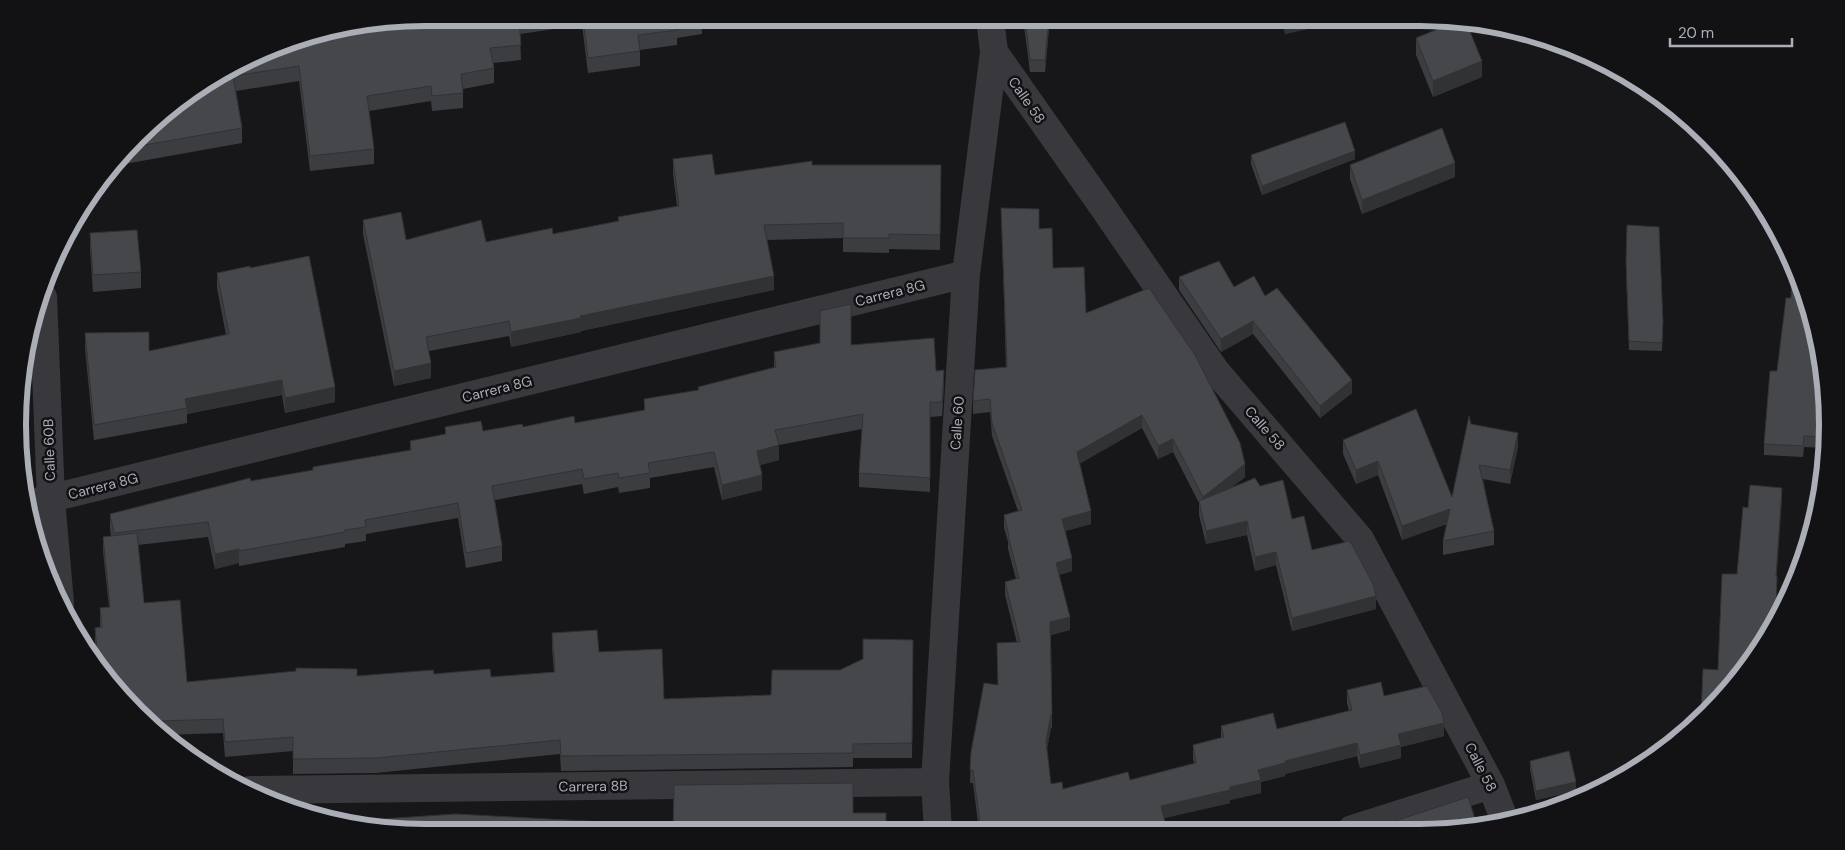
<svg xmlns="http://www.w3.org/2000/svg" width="1845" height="850" font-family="'DM Sans',sans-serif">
<rect width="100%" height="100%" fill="#171719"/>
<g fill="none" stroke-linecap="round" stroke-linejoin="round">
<path stroke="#39393d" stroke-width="28" d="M994 52 1103 207 1215 370 1360 539 1491 785 1505 821
M43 297 51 499 60 603
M27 504 966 274
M250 790 935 782
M1352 829 1491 785
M938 831 935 782 966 274 994 52 990 18"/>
</g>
<path fill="#3c3d40" d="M425 18H777L702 27V34L677 38V45L640 50V66L588 73 582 25 520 34 521 60 493 63 494 68V83L463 89V108L432 111 431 101 369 111 374 149V164L310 171 299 81 236 91 242 128V143L119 165 157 118 221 72Z
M1023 18H1050L1045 72H1030Z
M1282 18H1321V26L1285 34Z
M1416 38 1482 77 1433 97 1416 55Z
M1251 155 1355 159 1262 195 1251 164Z
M673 159 715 175 812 165H941L940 250 889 249V253L843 252V238L767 240 774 290 581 331V332L511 347 509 336 429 351 431 378 394 386 363 234V220L406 240 486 242 553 234 618 221V217L677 206 673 174Z
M1350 165 1455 177 1362 214 1350 179Z
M1001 208 1039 229 1053 268 1086 313 1245 477 1232 487 1260 486 1292 519 1312 550 1376 609 1292 631 1276 565 1255 571 1247 535 1206 544 1199 515V503L1173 452 1158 459 1142 428 1079 464 1091 524 1065 531 1072 571 1059 575 1070 630 1051 635 1052 728H1051L1047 749 1051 784 1063 789 1130 780 1194 763 1193 758V745L1221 738V726L1277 729 1349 711 1347 703V690L1384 696 1444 736 1401 747V758L1360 768 1357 756 1285 774V776L1261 782V793L1230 800V803L1164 818 1167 830 979 831 973 783H970L971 752 998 685 997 643H1017L1005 595V582L1016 579 1008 549V542L1004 528V515L1018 511 992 436 990 412 973 414V401L1006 367Z
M90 233 141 272V288L93 292 90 250Z
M250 268 335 402 285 413 282 395 187 414V423L94 440 85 349V333L149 351 226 335 217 288V273Z
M1626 270 1663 330 1662 351 1629 350Z
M1179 277 1234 287 1265 296 1352 393 1320 418 1253 334 1221 352 1179 290Z
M1791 298 1828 425 1825 448 1804 447 1803 457 1764 455V444L1777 371Z
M851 345 936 371 944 385 942 416 930 417V492L859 487V473L862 429 779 445V460L760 465 762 490 722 500 714 467 650 478V488L619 493 618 487 584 494 582 484 495 500 502 546V561L466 568 458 518 366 534V541L345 544V547L239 566V563L215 569 208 537 138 545 144 603 187 682 357 676 434 674 491 677 554 672 552 648V633L599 652 664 699 771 695 840 670 913 640 912 758H853V767L561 771 560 754 376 773 293 774V751L225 757 223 733 162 735 157 732 97 659 95 642V628L100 627V608L109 607 103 551V537L111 536 110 529V514L251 481 313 470V467L410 451V441L445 435V427L483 431 523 427 575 423 644 410V399L698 390V387L774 368V352Z
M1471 424 1518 447 1510 484 1483 479 1494 531V545L1443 555V541L1447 524 1402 540 1378 475 1356 484 1343 454V440L1452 497Z
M1530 761 1576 791 1536 800 1530 769Z"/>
<path fill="#313234" d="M1049 18H1050L1045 72V60Z
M1319 18H1321V26L1285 34V26Z
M1482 61V77L1433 97V81Z
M1355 151V159L1262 195V186Z
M1455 163V177L1362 214V200Z
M774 276V290L581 331V332L511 347V332L580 316Z
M1253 321V334L1221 352V339Z
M431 363V378L394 386V371Z
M944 370V385L942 416V402Z
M282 380V395L187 414V408L185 399Z
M1352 380V393L1320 418V406Z
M335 387V402L285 413V398Z
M1142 415V428L1077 465V452Z
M1518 433V447L1510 484V470Z
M1173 439V452L1158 459V446Z
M779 445V460L757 466V451Z
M1378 461V475L1356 484V470Z
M1245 464V477L1203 510V497Z
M762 475V490L722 500V485Z
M1782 488V500L1776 588V576Z
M1450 509V523L1402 540V526Z
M1091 511V524L1062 532V519Z
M1247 521V535L1206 544V531Z
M239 549V563L215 569V554Z
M1276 552V565L1255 571V557Z
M1072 558V571L1056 576V563Z
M1376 596V609L1292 631V618Z
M1070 617V630L1050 635V622Z
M1051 715V728L1046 754V741Z
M1444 723V736L1401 747V758L1360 768V755L1398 734Z
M1357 743V756L1285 774V776L1261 782V793L1230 800V803L1161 819V806L1230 787 1258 770 1285 761Z
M1576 782V791L1536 800V791Z"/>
<path fill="#46474b" stroke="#313234" d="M425 18H528L519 19 521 45 490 48 494 68 461 74 463 93 432 96 431 86 367 96 374 149 310 156 299 66 233 76 242 128 133 147 157 118 221 72 294 39Z
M583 18H702V19L676 23 677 30 638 35 640 51 588 58Z
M1025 18H1049L1045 60H1030Z
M1284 18H1319L1285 26Z
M1457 21 1466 22 1482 61 1433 81 1416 38Z
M1345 122 1355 151 1262 186 1251 155Z
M1442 128 1455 163 1362 200 1350 165Z
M712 154 715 175 812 161V165H941L940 235 889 234V238H843V223L764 225 774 276 580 316 581 318 511 332 509 321 426 337 431 363 394 371 363 220 401 212 406 240 481 220 486 242 552 228 553 234 619 221 618 217 679 206 673 159Z
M1001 208 1039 209V229L1052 228 1053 268 1084 267 1086 313 1149 288 1195 355 1240 443 1245 464 1203 497 1173 439 1158 446 1142 415 1077 452 1091 511 1062 519 1072 558 1056 563 1070 617 1050 622 1052 715H1051L1046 741 1051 784 1062 782 1063 789 1128 772 1130 780 1196 763 1193 745 1224 737 1221 726 1273 713 1277 729 1352 710 1347 690 1381 682 1384 696 1427 686 1442 713 1444 723 1398 734 1401 745 1360 755 1357 743 1285 761V763L1258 770 1261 780 1230 787V790L1161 806 1167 830 981 831 973 770H970L971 752 984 683 998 685 997 643 1020 642 1005 582 1019 578 1008 536H1009L1004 515 1022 510 992 423 990 399 973 401 975 370 1007 367Z
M1627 225 1659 227 1663 322 1662 343 1629 341 1626 262Z
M137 230 141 272 93 275 90 233Z
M309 256 335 387 285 398 282 380 185 399 187 408 94 425 85 333 149 332V351L229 334 217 273 250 266V268Z
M1792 260 1796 269 1820 345 1828 425 1826 437 1804 436 1803 446 1764 444 1770 371H1777L1786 298H1791Z
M1219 261 1234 287 1254 276 1265 296 1277 288 1352 380 1320 406 1253 321 1221 339 1179 277Z
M851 304V345L934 338 936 371 944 370 942 402H930V478L859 473 863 414 775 430 779 445 757 451 762 475 722 485 714 452 648 463 650 473 619 478 618 473 584 479 582 469 492 486 502 546 466 553 458 503 365 520 366 527 345 530V532L239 551V549L215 554 208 522 114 533 110 514 250 478 251 481 313 470V467L411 450 410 441 446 434 445 427 481 421 483 431 522 424 523 427 574 416 575 423 645 410 644 399 699 390 698 387 776 367 774 352 820 343V311Z
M1416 409 1452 497 1469 416 1471 424 1518 433 1510 470 1479 465 1494 531 1443 541 1450 509 1402 526 1378 461 1356 470 1343 440Z
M1255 478 1260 486 1283 480 1292 519 1304 516 1312 550 1350 541 1373 584 1376 596 1292 618 1276 552 1255 557 1247 521 1206 531 1199 501Z
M1750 485 1782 488 1776 576H1777L1776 617 1743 673 1701 715 1703 669 1718 670 1722 574H1737L1743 507 1748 508Z
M137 533 144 603 180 600 187 682 296 671V668L357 669V676L433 670 434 674 490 669 491 677 555 672 552 633 597 630 599 652 662 649 664 699 771 695 772 670H840L863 659V639L913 640 912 743 853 744V753L561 756 560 740 376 758 293 759V737L225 742 223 719 160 721 161 734 157 732 106 669 105 660H98L95 628 102 627 100 608 110 607 103 537Z
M1569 751 1576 782 1536 791 1530 761Z
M853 783V813H886V831L673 832 674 785Z
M1468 797 1478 828 1473 829H1360L1382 823 1383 825Z
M456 814 604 822V832H425L345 825 336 822Z"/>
<g text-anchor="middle" stroke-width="5" stroke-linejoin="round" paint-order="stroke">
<g font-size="14" fill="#abaeb7" stroke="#121214">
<text transform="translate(1027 100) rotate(55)" y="5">Calle 58</text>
<text transform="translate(890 293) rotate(-14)" y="5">Carrera 8G</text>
<text transform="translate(497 389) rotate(-14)" y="5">Carrera 8G</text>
<text transform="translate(957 423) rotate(-86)" y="5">Calle 60</text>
<text transform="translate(1265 428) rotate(49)" y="5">Calle 58</text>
<text transform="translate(49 450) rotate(-92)" y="5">Calle 60B</text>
<text transform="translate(103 486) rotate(-14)" y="5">Carrera 8G</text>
<text transform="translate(1481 767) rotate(63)" y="5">Calle 58</text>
<text transform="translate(593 786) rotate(-1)" y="5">Carrera 8B</text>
</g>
</g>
<path d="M0 0H1845V850H0ZM425 26H1420A399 399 0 0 1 1819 425V425A399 399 0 0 1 1420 824H425A399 399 0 0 1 26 425V425A399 399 0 0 1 425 26Z" fill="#121214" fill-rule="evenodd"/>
<path fill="none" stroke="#abaeb7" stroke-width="6" d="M425 26H1420A399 399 0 0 1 1819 425V425A399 399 0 0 1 1420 824H425A399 399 0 0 1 26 425V425A399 399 0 0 1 425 26Z"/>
<path d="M1670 38v8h122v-8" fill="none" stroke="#abaeb7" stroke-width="2.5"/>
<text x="1678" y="38" font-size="15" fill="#abaeb7" stroke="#121214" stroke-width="4" paint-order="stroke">20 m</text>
</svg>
